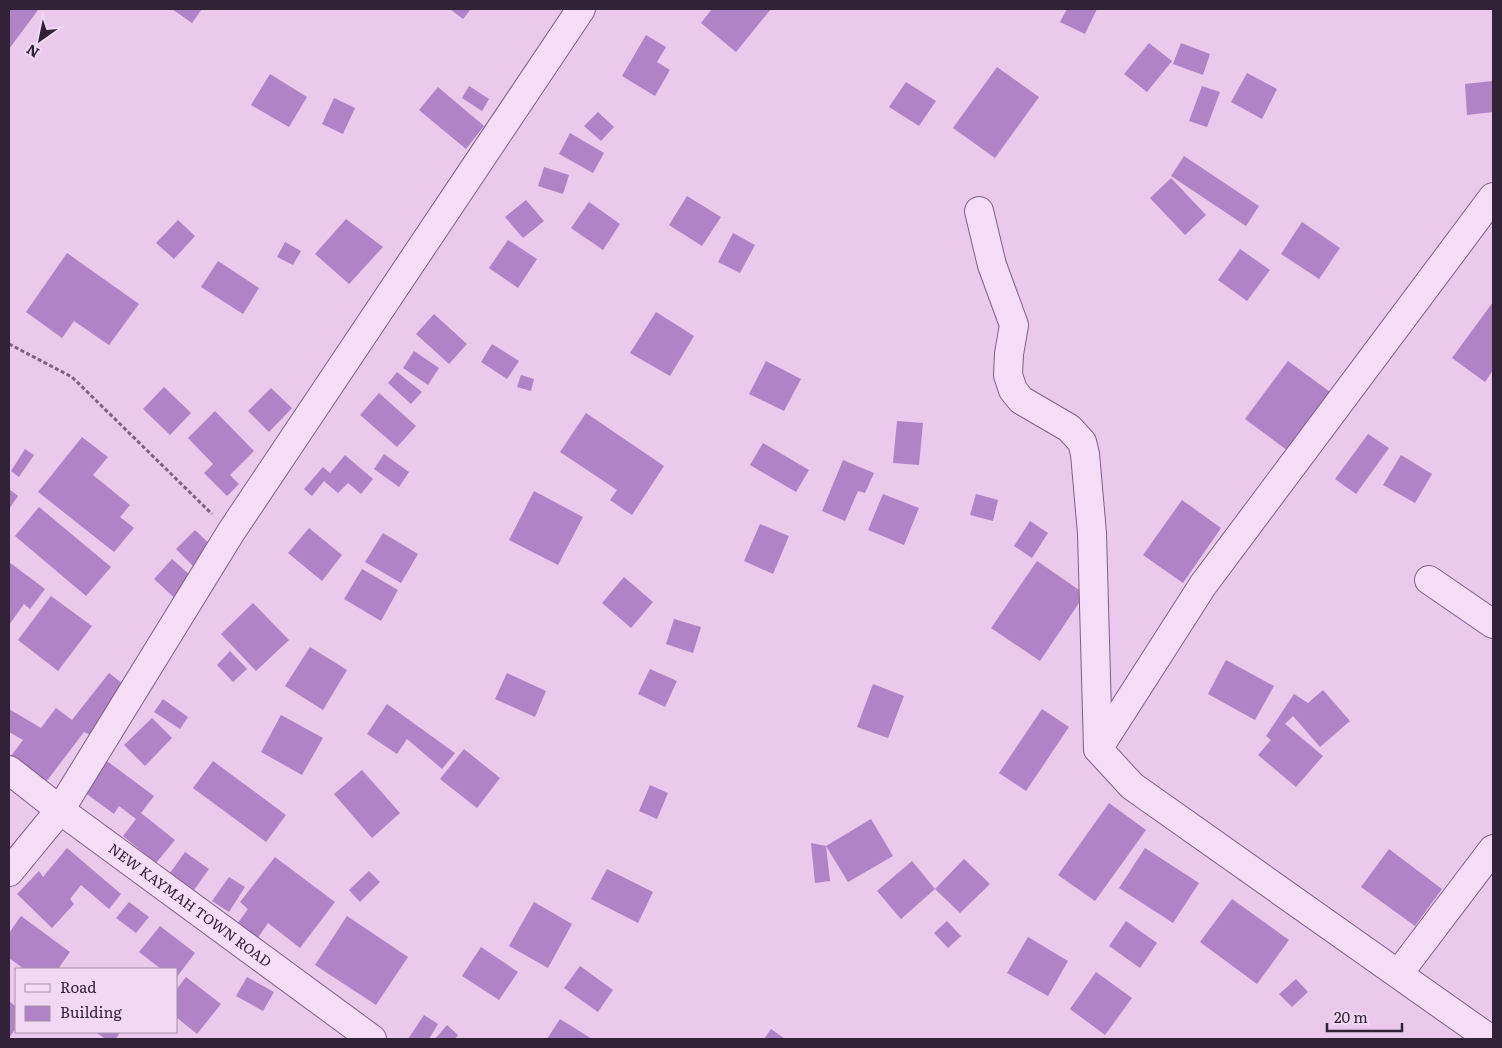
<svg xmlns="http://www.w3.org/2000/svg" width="1502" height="1048" font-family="Literata,serif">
<rect width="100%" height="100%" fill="#eac9ec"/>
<path fill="#b082c6" d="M9 9 38 10 9 49Z
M172 9H202L192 23Z
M450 9H471L463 19Z
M712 9H771L736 52 701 23Z
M1067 9H1097L1085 34 1060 22Z
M646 35 666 47 657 62 670 70 655 96 622 76Z
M1149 43 1172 61 1147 92 1124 74Z
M1181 43 1210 54 1203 75 1173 64Z
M997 67 1039 97 995 158 953 128Z
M1247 73 1277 89 1262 119 1231 102Z
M270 74 307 97 289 127 251 105Z
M1493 81V112L1467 115 1465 84Z
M906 82 936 101 919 126 889 107Z
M469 86 489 99 482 111 462 98Z
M1202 86 1220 92 1207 127 1189 121Z
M438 87 484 126 466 149 419 110Z
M334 98 355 108 343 134 322 124Z
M598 112 614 127 601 141 584 126Z
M570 133 604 153 593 173 559 154Z
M1184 156 1259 206 1246 226 1171 176Z
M544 167 569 175 563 194 538 186Z
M1171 178 1206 215 1185 235 1150 198Z
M687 196 721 217 702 246 669 225Z
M526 200 544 221 523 238 505 217Z
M589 202 620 224 603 250 571 228Z
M346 219 383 247 349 284 315 254Z
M178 220 195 236 174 259 156 243Z
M1302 222 1340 248 1319 279 1281 254Z
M733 233 755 245 740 273 718 262Z
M508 240 537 259 518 288 489 268Z
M285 242 301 251 293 265 277 257Z
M1240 249 1270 270 1247 301 1218 280Z
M67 253 139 304 109 345 74 321 62 338 26 312Z
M218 261 259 288 243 314 201 287Z
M1493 302V370L1485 382 1452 358Z
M656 312 694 336 670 376 630 353Z
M434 314 467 344 449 364 416 334Z
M492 344 519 361 507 379 481 362Z
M414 351 439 368 428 385 403 368Z
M766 361 801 379 784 411 749 394Z
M1288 361 1330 392 1287 450 1245 419Z
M397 372 422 392 411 404 388 383Z
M521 375 534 379 531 391 517 387Z
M164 387 191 413 170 435 143 409Z
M271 388 292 408 269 432 248 411Z
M379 393 416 426 397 447 360 415Z
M215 411 254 451 230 475 239 484 227 496 204 473 213 464 188 438Z
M586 413 664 466 632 515 610 500 617 490 560 452Z
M897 421 923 423 919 465 893 463Z
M1368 434 1389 448 1356 494 1335 479Z
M82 437 108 457 93 475 130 505 120 517 134 528 114 552 38 492Z
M763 443 809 470 796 492 750 465Z
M25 449 34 455 19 477 11 471Z
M384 454 409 472 399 487 374 469Z
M345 455 373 479 361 494 348 483 338 493 324 481 312 496 304 489 323 467 330 473Z
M1401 455 1432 474 1415 503 1383 485Z
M843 460 874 473 865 493 858 491 845 521 822 511Z
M9 489 18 496 9 509Z
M534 491 583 517 558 565 509 540Z
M883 494 919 508 904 545 868 530Z
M976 494 998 500 993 521 970 515Z
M1182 500 1221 528 1183 583 1143 555Z
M39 507 111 567 86 596 15 536Z
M1030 521 1048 533 1032 558 1014 546Z
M760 524 789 536 773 574 744 561Z
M309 528 342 555 322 581 288 553Z
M195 530 220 554 200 573 176 549Z
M383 533 418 554 401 583 365 562Z
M172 559 199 583 180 603 154 579Z
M1037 561 1085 594 1040 661 991 628Z
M9 562 45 589 30 609 24 604 9 625Z
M362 569 398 590 381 621 344 599Z
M624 577 653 602 631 628 602 603Z
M51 596 92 626 58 671 18 640Z
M253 603 289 640 256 671 221 634Z
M674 619 701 627 693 653 666 644Z
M310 647 347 670 323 710 285 686Z
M230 651 247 669 233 682 217 665Z
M1226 660 1274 686 1255 720 1208 694Z
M650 669 677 681 665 707 638 694Z
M109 673 127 687 91 735 84 732 46 782 11 756 23 740 9 732V709L41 728 56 708 72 720Z
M507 673 546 691 535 717 495 699Z
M873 684 904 696 888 738 857 727Z
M1323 690 1350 721 1320 747 1293 716 1285 724 1323 756 1296 787 1258 755 1271 740 1266 736 1294 694 1308 703Z
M163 699 188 717 180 729 154 712Z
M387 704 455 753 442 769 407 739 397 754 367 734Z
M1042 709 1069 727 1026 791 999 773Z
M281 715 323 738 302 775 261 752Z
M152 718 172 738 145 766 124 745Z
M464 749 500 778 477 808 440 779Z
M107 761 154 796 141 813 175 840 156 863 123 836 136 819 119 806 114 814 84 792Z
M213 761 286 815 266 842 193 788Z
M362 770 400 813 372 838 334 794Z
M650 785 668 793 657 819 639 811Z
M1109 803 1146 830 1095 901 1058 875Z
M871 819 893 856 848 882 826 846Z
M811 843 826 846 830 881 815 883Z
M67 848 121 894 109 909 81 885 70 899 74 904 52 928 17 894 39 871 43 877Z
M1145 848 1199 883 1173 923 1119 888Z
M1389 849 1442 889 1415 926 1361 887Z
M185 852 209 869 194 890 170 873Z
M275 857 335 902 300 948 268 923 257 939 237 924 248 909 240 902Z
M964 859 990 884 960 913 935 889Z
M912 861 935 889 901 919 877 891Z
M607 869 653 892 638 923 591 899Z
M369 871 380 882 360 902 349 890Z
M229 877 245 887 229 912 212 901Z
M1232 899 1289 940 1257 984 1200 942Z
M129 902 149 917 136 933 116 918Z
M534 902 572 924 548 968 509 946Z
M21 916 70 952 58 969H24L9 958V933Z
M347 916 408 957 376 1005 315 965Z
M947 921 961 936 948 948 934 933Z
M1126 921 1157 943 1140 968 1109 946Z
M160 926 195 953 176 978V969H161L139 952Z
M1028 937 1068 961 1048 996 1007 973Z
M481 947 518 972 499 1000 462 976Z
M580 966 613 990 598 1012 564 988Z
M1096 972 1132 998 1105 1035 1070 1009Z
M186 977 221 1004 197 1034 176 1017V990Z
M247 977 274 992 263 1011 236 996Z
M1296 979 1308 992 1292 1007 1279 994Z
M9 1001 16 1007V1028L9 1038Z
M424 1015 438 1024 429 1039H408Z
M560 1019 592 1039H547Z
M447 1025 458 1035 455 1039H435Z
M771 1029 785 1039H764Z
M95 1032H120L116 1039H106Z"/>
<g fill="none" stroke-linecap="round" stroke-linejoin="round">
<g stroke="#7e5f87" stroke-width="30">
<g id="minor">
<path d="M979 211 992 265 1014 325 1009 354 1008 375 1013 390 1021 400 1069 428 1082 442 1085 454 1092 533 1098 749 1132 786 1490 1039"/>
<path d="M1429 580 1493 624"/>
<path d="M1098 749 1203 585 1493 197"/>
<path id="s1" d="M9 770 60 810 372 1039"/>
<path d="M9 872 60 810 231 532 581 9"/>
<path d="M1399 973 1493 849"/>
</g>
</g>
<path stroke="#7e5f87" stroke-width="3" stroke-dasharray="4 2.5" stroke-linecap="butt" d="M9 344 72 377 212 514"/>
<use href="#minor" stroke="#f5dcf7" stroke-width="28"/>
</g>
<g text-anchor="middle" stroke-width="4" stroke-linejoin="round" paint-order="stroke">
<g font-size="14" fill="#322238" stroke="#f2d9f3">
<text dy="5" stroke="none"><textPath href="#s1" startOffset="226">NEW KAYMAH TOWN ROAD</textPath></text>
</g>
</g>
<rect width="1502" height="1048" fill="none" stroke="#322238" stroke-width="20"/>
<rect x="15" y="968" width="162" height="65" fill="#f2d9f3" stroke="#a590a8"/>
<rect x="25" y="984" width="25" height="8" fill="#f5dcf7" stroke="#a590a8"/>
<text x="60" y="993" font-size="15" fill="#322238">Road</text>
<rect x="25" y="1006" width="25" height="15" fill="#b082c6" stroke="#a590a8"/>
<text x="60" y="1018" font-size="15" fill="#322238">Building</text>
<g transform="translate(40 40) rotate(213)" stroke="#f2d9f3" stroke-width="4" paint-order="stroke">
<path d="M0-4L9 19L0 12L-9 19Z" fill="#322238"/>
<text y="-8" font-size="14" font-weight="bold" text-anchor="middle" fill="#322238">N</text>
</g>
<path d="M1327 1023v8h75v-8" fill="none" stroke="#322238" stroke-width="2.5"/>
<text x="1334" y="1023" font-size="15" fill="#322238" stroke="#f2d9f3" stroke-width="4" paint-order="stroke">20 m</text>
</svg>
